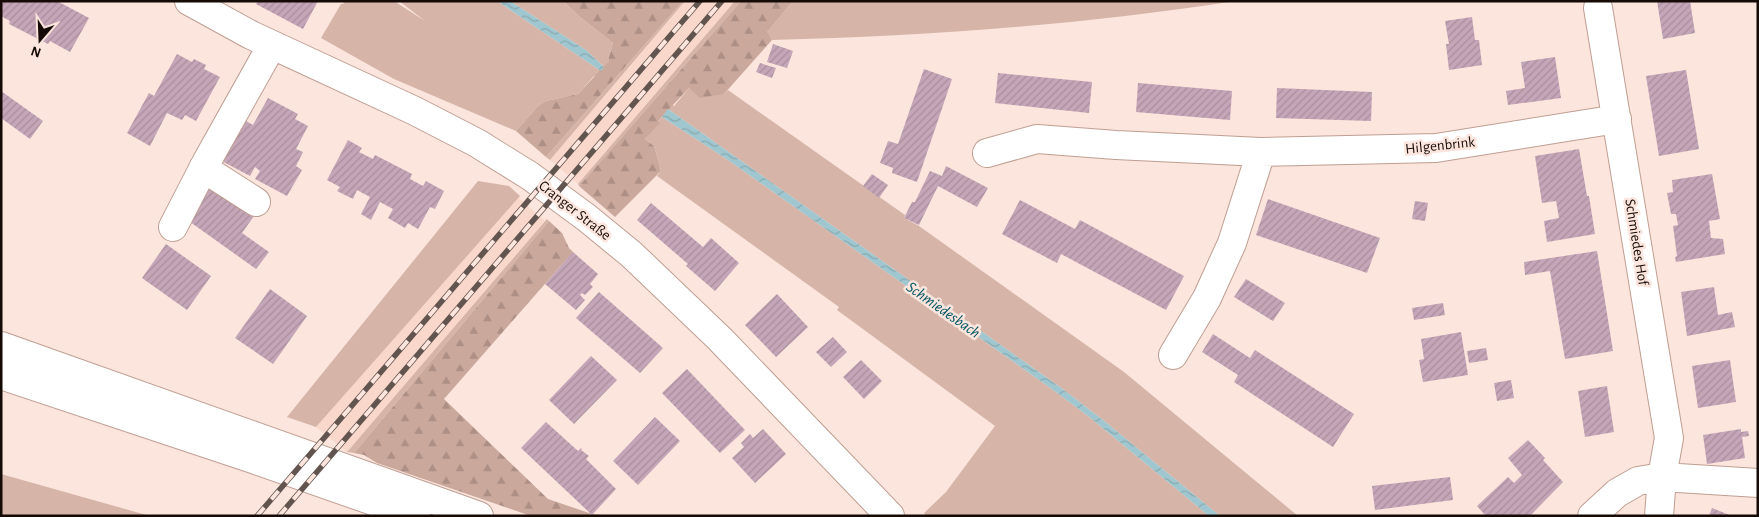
<svg xmlns="http://www.w3.org/2000/svg" width="1759" height="517" font-family="'Alegreya Sans',sans-serif">
<defs>
<pattern id="forest-firs" width="22" height="20" patternUnits="userSpaceOnUse" patternTransform="scale(1.25)"><rect width="22" height="20" fill="#caa89c"/><path d="M5 1l3.5 6h-7zM16 11l3.5 6h-7z" fill="#ad8f85"/></pattern>
<pattern id="water-waves" width="16" height="10" patternUnits="userSpaceOnUse" patternTransform="scale(1.25)"><rect width="16" height="10" fill="#a0c7d0"/><path d="M0 5q4-4 8 0t8 0" fill="none" stroke="#89aab1"/></pattern>
<pattern id="building-hatch" width="6" height="6" patternUnits="userSpaceOnUse" patternTransform="scale(1.25)"><rect width="6" height="6" fill="#c5a6b8"/><path d="M-1 1l2-2M0 6l6-6M5 7l2-2" fill="none" stroke="#a88e9d"/></pattern>
</defs>
<rect width="100%" height="100%" fill="#fbe5dd"/>
<path fill="#f9d7ca" d="M685 1H735L578 184 550 160Z
M518 197 546 222 347 452 316 427Z"/>
<path fill="#d6b5a8" d="M345 1H394L425 21 399 1H497L601 71 596 77 594 76 578 94 546 101 539 105 516 131 394 79 321 38 341 4H343Z
M510 1H563L580 17 613 43 608 60 609 61 604 67 586 50Z
M683 1H685L550 160 546 157Z
M735 1H741L579 186 578 184Z
M793 1 806 2 1235 1C1081 25 927 36 772 40L766 33Z
M689 88 724 94 728 90 905 215 904 218 919 226 1124 372 1298 516H1220L1103 420 1060 387 668 109 672 105 674 106Z
M662 117 728 160 1049 387 1088 416 1209 516H926L924 513 946 492 995 426 837 310 839 307 657 176 661 171 654 146 645 139 659 123 658 121Z
M478 181 509 186 520 196 316 427 287 417Z
M547 219 549 221 354 453 347 452Z
M1 474 150 516H1Z"/>
<path fill="url(#forest-firs)" d="M563 1H683L546 157 516 131 539 105 546 101 578 94 609 61 608 60 613 43 580 17Z
M741 1H793L767 32 772 40 724 94 700 98 689 88 658 121 660 123 645 139 654 146 661 171 615 217 579 186Z
M549 221 562 233 569 248 573 252 444 399 548 499 592 514 612 516H531L377 463 364 455 354 453Z"/>
<path fill="url(#water-waves)" d="M497 1H510L586 50 604 67 601 71Z
M668 109 1060 387 1103 420 1220 516H1209L1088 416 1049 387 728 160 662 117Z"/>
<path fill="url(#building-hatch)" d="M1 1H57L89 18 70 52 50 41 48 44 9 24 10 21 1 16Z
M258 1H318L303 29 256 4Z
M1657 1H1690L1695 33 1663 39Z
M1472 17 1475 40H1479L1482 65 1449 70 1446 44H1449L1445 21Z
M773 44 793 51 787 68 767 62Z
M177 54 192 62 194 59 206 65 204 69 220 77 196 121 185 115 182 120 167 113 150 146 127 133 149 93 154 96Z
M1555 57 1561 98 1508 105 1506 91 1525 88 1521 62Z
M760 63 776 68 772 78 756 72Z
M924 69 952 79 917 182 892 173 893 168 880 163 888 141 898 144Z
M1686 70 1699 149 1659 156 1646 76Z
M998 73 1092 82 1089 113 995 103Z
M1138 83 1232 91 1230 120 1136 112Z
M1277 88 1372 92 1371 121 1276 118Z
M1 91 43 121 30 139 1 118Z
M268 98 298 114 295 119 308 126 296 149 303 152 296 166 302 170 287 196 255 179 260 171 255 167 250 176 218 159 232 132 238 135 246 121 253 125Z
M348 140 362 148 359 152 373 159 375 155 412 174 410 179 423 186 426 181 444 191 435 209 430 207 418 229 408 223 405 228 388 218 393 209 380 202 371 220 361 214 370 197 357 190 353 199 337 191 340 187 327 180Z
M1579 149 1587 196H1589L1595 234 1547 242 1544 221 1559 218 1556 201 1542 203 1535 156Z
M946 166 988 188 977 207 938 186 919 225 904 218 912 202H915L930 171 942 176Z
M872 174 888 185 879 198 863 186Z
M1712 174 1720 219 1709 221 1711 238 1723 239 1725 254 1676 262 1675 257 1677 256 1673 226 1678 225 1676 214H1671L1667 193 1673 192 1672 180Z
M209 185 254 216 242 233 269 252 256 269 186 219Z
M1268 199 1380 238 1367 273 1256 235Z
M1020 200 1075 229 1080 220 1184 276 1166 310 1061 254 1057 263 1002 234Z
M1415 201 1428 203 1425 221 1412 219Z
M651 203 703 247 711 238 739 263 715 291 686 266 688 264 637 220Z
M166 244 211 276 187 310 142 278Z
M1597 251 1613 351 1565 359 1550 271 1525 275 1524 262Z
M573 252 598 274 590 284 593 287 585 295 582 293 580 295 585 300 576 310 545 284Z
M1246 279 1285 303 1273 321 1234 297Z
M1714 287 1718 315 1732 312 1735 327 1687 336 1681 292Z
M270 289 307 316 273 364 235 338Z
M599 292 663 348 640 373 576 318Z
M777 294 808 327 776 357 745 325Z
M1443 303 1445 315 1414 320 1412 308Z
M1461 332 1468 375 1423 382 1419 360 1424 359 1421 339Z
M1213 334 1250 358 1255 350 1354 414 1333 447 1234 382 1238 375 1202 352Z
M833 337 847 352 831 367 816 352Z
M1486 348 1488 360 1469 363 1467 351Z
M591 356 617 380 574 424 549 400Z
M861 360 882 381 864 399 843 377Z
M1730 360 1736 402 1698 408 1692 366Z
M687 369 745 430 720 453 662 393Z
M1511 380 1514 398 1497 401 1494 383Z
M1607 386 1614 432 1585 437 1578 391Z
M655 417 680 441 638 485 613 461Z
M546 422 578 451 581 448 582 449 581 450 589 456 586 459 616 489 592 515 521 448Z
M763 429 786 454 755 483 732 458 744 447 741 443 750 434 753 438Z
M1741 429V432L1748 431 1749 436 1742 437 1745 458 1707 464 1703 435Z
M1528 440 1545 458 1543 460 1563 482 1530 516H1486L1477 506 1508 477 1514 483 1522 475 1508 458Z
M1450 477 1453 500 1375 510 1372 486Z
M1712 508 1732 516H1709Z"/>
<g fill="none" stroke-linecap="round" stroke-linejoin="round">
<g stroke="#bf9e92" stroke-width="30">
<path id="minor" d="M189 1 251 35 415 111 477 143 530 176 587 218 631 254 720 339 890 516
M1598 8 1669 438 1662 477 1659 516
M987 153 1037 139 1116 145 1261 152 1436 148 1617 119
M203 168 256 202
M173 227 207 161 272 45
M1173 355 1207 298 1232 243 1261 152
M1592 516 1617 493 1638 481 1662 477 1758 483"/>
</g>
<g stroke="#bf9e92" stroke-width="30">
<path id="highway" d="M1 346 479 516
M1 375 253 459 416 516"/>
</g>
<use href="#minor" stroke="#fff" stroke-width="28"/>
<use href="#highway" stroke="#fff" stroke-width="28"/>
<g stroke="#62544e" stroke-width="5.5">
<path id="rail" d="M257 516 700 1
M279 516 722 1"/>
</g>
<use href="#rail" stroke="#fbe5dd" stroke-width="4" stroke-dasharray="11" stroke-linecap="butt"/>
</g>
<g text-anchor="middle" stroke-width="5" stroke-linejoin="round" paint-order="stroke">
<g font-size="15" fill="#150a06" stroke="#fbe5dd">
<text transform="translate(1440 145) rotate(-6)" y="5">Hilgenbrink</text>
<text transform="translate(575 210) rotate(38)" y="5">Cranger Straße</text>
<text transform="translate(1637 242) rotate(81)" y="5">Schmiedes Hof</text>
</g>
<g font-size="16" font-style="italic" fill="#015765" stroke="#fbe5dd">
<text transform="translate(944 309) rotate(35)" y="6">Schmiedesbach</text>
</g>
</g>
<rect width="1759" height="517" fill="none" stroke="#150a06" stroke-width="5"/>
<g transform="translate(40 40) rotate(199)" stroke="#fbe5dd" stroke-width="4" paint-order="stroke">
<path d="M0-4L9 19L0 12L-9 19Z" fill="#150a06"/>
<text y="-8" font-size="14" font-weight="bold" text-anchor="middle" fill="#150a06">N</text>
</g>
</svg>
